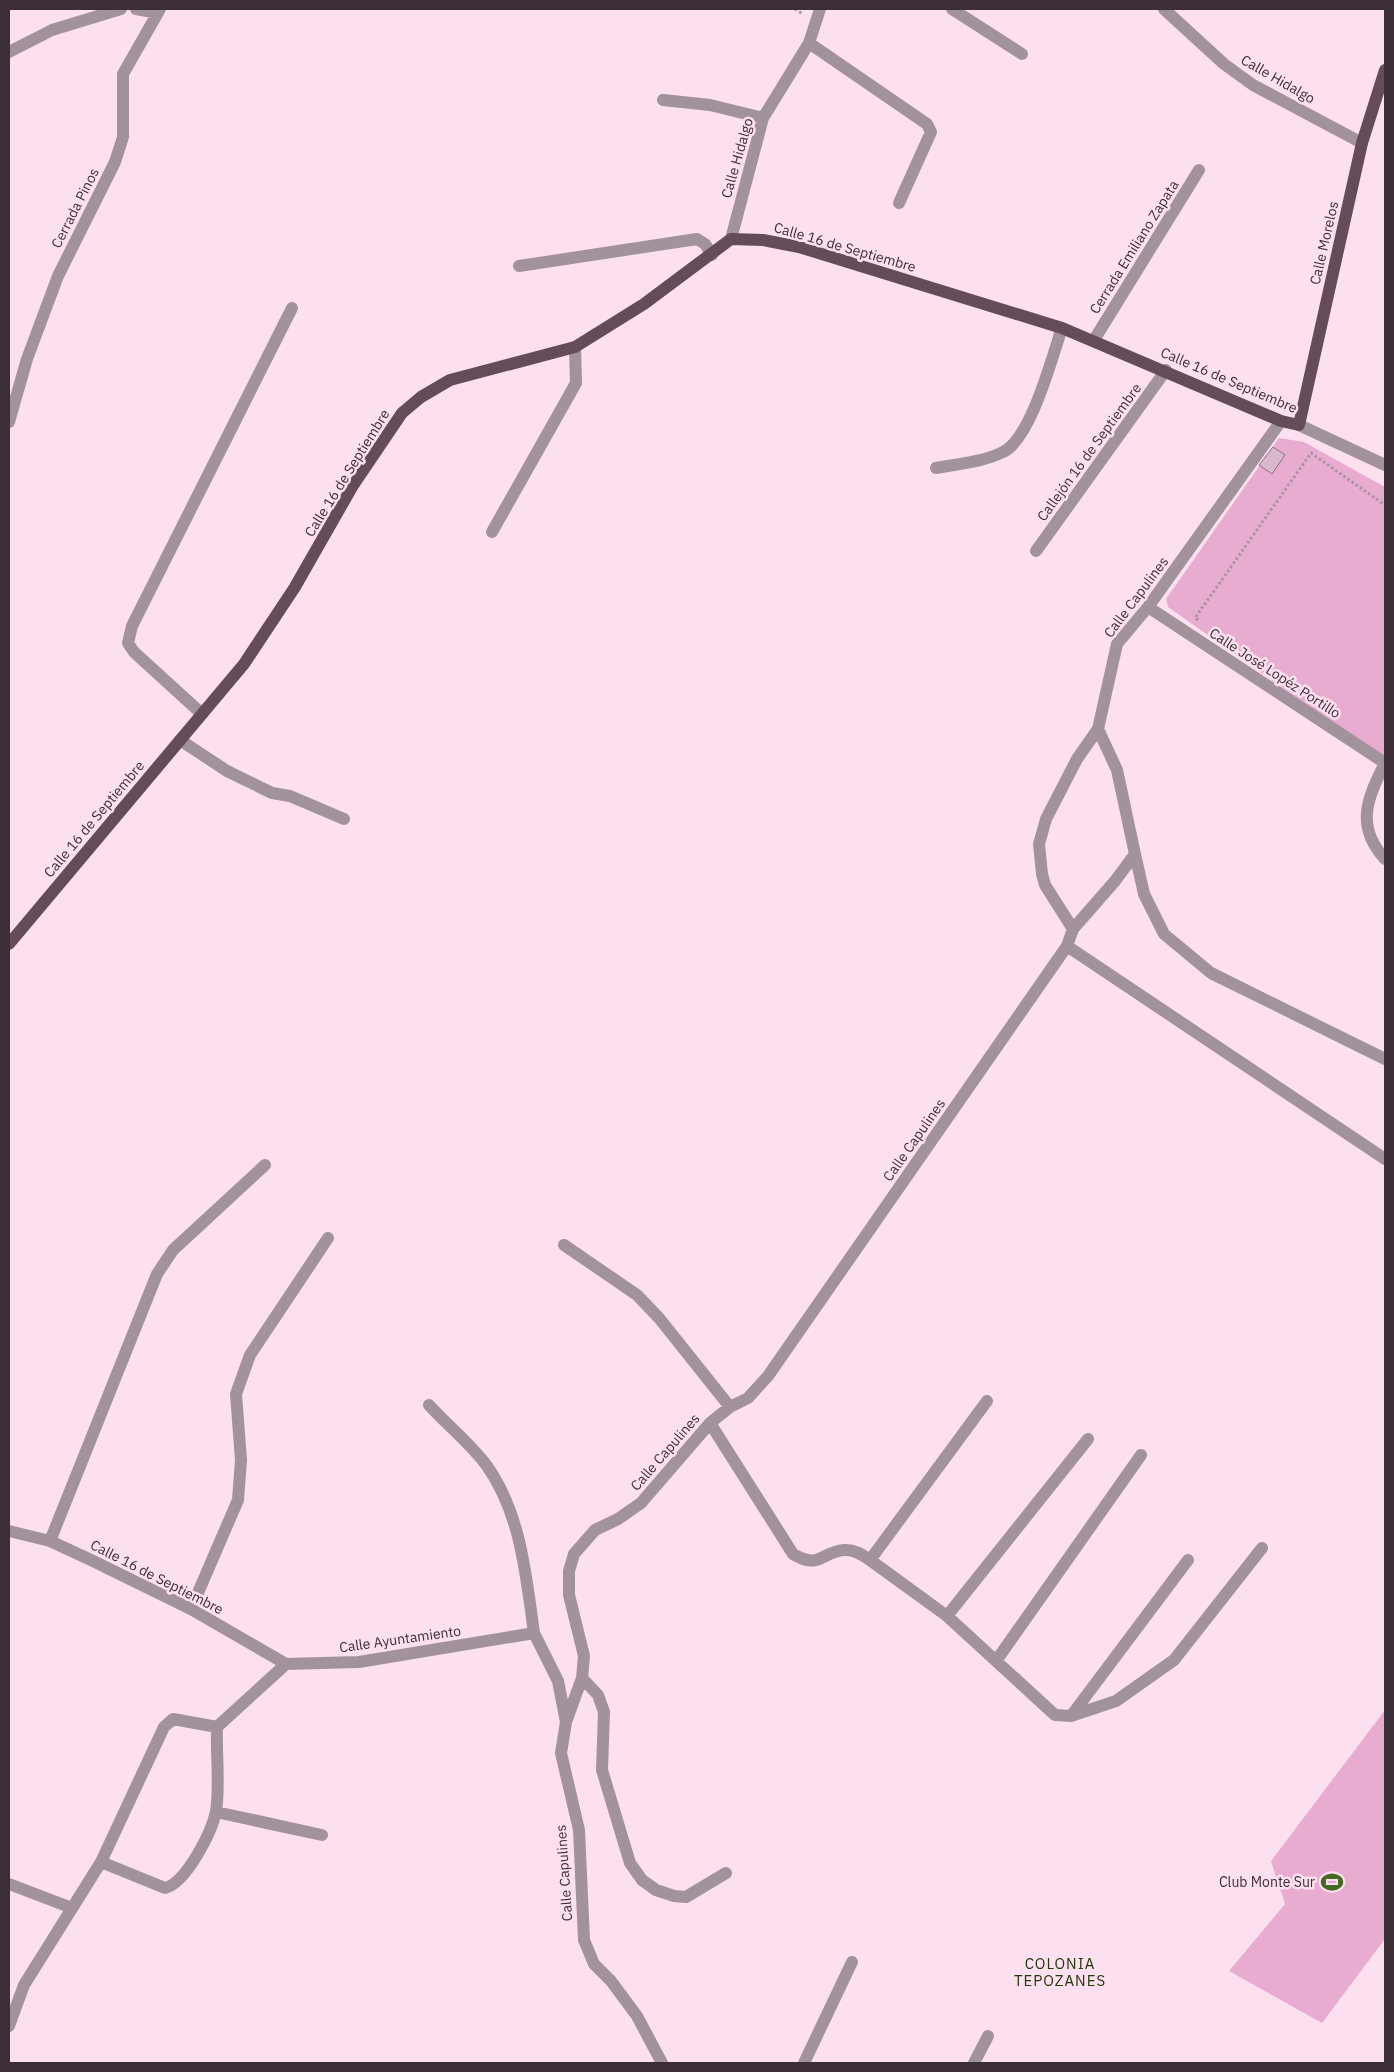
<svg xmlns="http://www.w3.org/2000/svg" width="1394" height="2072" font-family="'IBM Plex Sans',sans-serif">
<rect width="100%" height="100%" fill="#fde0f0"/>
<path fill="#e8acd0" d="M1279 438 1304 442 1385 487V760L1168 607 1166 599Z
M1385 1710V1939L1322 2023 1229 1971 1285 1904 1271 1861Z"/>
<path fill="#dab7cb" stroke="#8f6f82" d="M1273 447 1285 455 1272 474 1259 465Z"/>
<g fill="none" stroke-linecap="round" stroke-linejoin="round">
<path stroke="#ab94a1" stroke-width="3" stroke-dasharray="2.5 2.5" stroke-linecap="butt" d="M795 9 803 14
M1198 620 1195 618 1311 453 1385 505"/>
<path stroke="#a1929b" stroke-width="12" d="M136 9 158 13
M952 9 1022 54
M1164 9 1224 64 1253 85 1362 143
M809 43 927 124 931 132 899 203
M9 52 52 30 121 9
M663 100 710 105 763 118
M731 239 763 118 809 43 820 9
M519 266 697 239 705 244 712 255
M1094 340 1199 170
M9 422 27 359 58 276 115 162 123 137V74L160 9
M1299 425 1385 465
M936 468C958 464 983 462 1003 452 1031 439 1052 357 1062 328
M492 532 576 383 575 347
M1036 551 1166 370
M1148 607 1385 763
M202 714 134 652 128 643 132 626 292 308
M180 740 227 771 272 793 290 796 344 819
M1385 763C1367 799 1355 826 1385 859
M1135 854 1144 894 1164 934 1211 973 1385 1059
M1073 929 1115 881 1135 854 1117 770 1098 729
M1067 946 1385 1159
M564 1245 637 1295 659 1318 730 1407
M429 1405C447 1425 471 1444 487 1466 521 1514 526 1576 534 1633
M710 1423 793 1554C820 1570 821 1552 844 1550 854 1549 863 1555 870 1560L947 1616 1055 1715 1071 1716 1188 1560
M9 1531 50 1541 91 1560 191 1609 286 1664
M50 1541 157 1274 173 1250 265 1165
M870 1560 987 1401
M191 1609 238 1500 241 1460 236 1394 250 1355 328 1238
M947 1616 1088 1439
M996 1661 1141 1455
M582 1678 598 1695 604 1712 602 1770 630 1863 642 1880 656 1890 674 1896 686 1897 726 1873
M1071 1716 1116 1701 1174 1660 1262 1548
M216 1812 322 1835
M101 1862 164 1727 173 1719 217 1727
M9 1884 72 1908
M9 2026 24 1985 101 1862 165 1888C186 1883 212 1832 216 1811 220 1789 216 1751 217 1727L286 1664 359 1662 534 1633 558 1681 566 1722
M662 2063 637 2016 611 1981 594 1964 584 1940 579 1830 561 1753 566 1722 582 1678 584 1656 569 1595V1571L574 1554 595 1530 618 1519 641 1503 710 1423 730 1407 748 1398 768 1376 1067 946 1073 929 1045 885 1042 874 1039 844 1046 819 1077 759 1098 729 1117 644 1148 607 1281 421
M804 2063 852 1962
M974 2063 988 2036"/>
<path stroke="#654c5b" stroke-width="12" d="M9 944 244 664 295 587 352 487 402 413 421 397 450 380 575 347 644 304 731 239 763 240 799 247 1062 328 1281 421 1299 425 1362 143 1385 70"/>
</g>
<defs>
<g id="stadium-bare" transform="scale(1.725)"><path d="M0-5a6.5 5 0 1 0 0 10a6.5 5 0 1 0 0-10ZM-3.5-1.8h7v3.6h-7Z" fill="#446922" stroke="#fde0f0" stroke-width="2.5" paint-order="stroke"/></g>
</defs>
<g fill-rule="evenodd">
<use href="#stadium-bare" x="1332" y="1882"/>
</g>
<g text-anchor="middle" stroke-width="5" stroke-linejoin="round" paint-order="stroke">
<g font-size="14" fill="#3b2e36" stroke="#fde0f0">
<text transform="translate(1278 79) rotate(30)" y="5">Calle Hidalgo</text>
<text transform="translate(737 158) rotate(-74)" y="5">Calle Hidalgo</text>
<text transform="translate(75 208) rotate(-63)" y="5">Cerrada Pinos</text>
<text transform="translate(1324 243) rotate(-77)" y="5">Calle Morelos</text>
<text transform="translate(845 247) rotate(16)" y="5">Calle 16 de Septiembre</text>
<text transform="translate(1134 247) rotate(-58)" y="5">Cerrada Emiliano Zapata</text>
<text transform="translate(1229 380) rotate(23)" y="5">Calle 16 de Septiembre</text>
<text transform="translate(1089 452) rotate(-54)" y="5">Callejón 16 de Septiembre</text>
<text transform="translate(347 473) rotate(-58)" y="5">Calle 16 de Septiembre</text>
<text transform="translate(1136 597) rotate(-53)" y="5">Calle Capulines</text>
<text transform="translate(1275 673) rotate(33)" y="5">Calle José Lopéz Portillo</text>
<text transform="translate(94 819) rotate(-50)" y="5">Calle 16 de Septiembre</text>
<text transform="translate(914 1140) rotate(-55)" y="5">Calle Capulines</text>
<text transform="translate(665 1452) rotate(-49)" y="5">Calle Capulines</text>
<text transform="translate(157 1577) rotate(27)" y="5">Calle 16 de Septiembre</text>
<text transform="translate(400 1639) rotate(-8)" y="5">Calle Ayuntamiento</text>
<text transform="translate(564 1873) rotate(-94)" y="5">Calle Capulines</text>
</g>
<g font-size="14" fill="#3b2e36" stroke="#fde0f0" text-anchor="end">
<text x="1315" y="1887">Club Monte Sur</text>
</g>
<g font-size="15" letter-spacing="1" fill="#203907" stroke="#fde0f0">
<text x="1060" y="1969">COLONIA<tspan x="1060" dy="17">TEPOZANES</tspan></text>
</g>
</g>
<rect width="1394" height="2072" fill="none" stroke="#3b2e36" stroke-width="20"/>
</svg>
